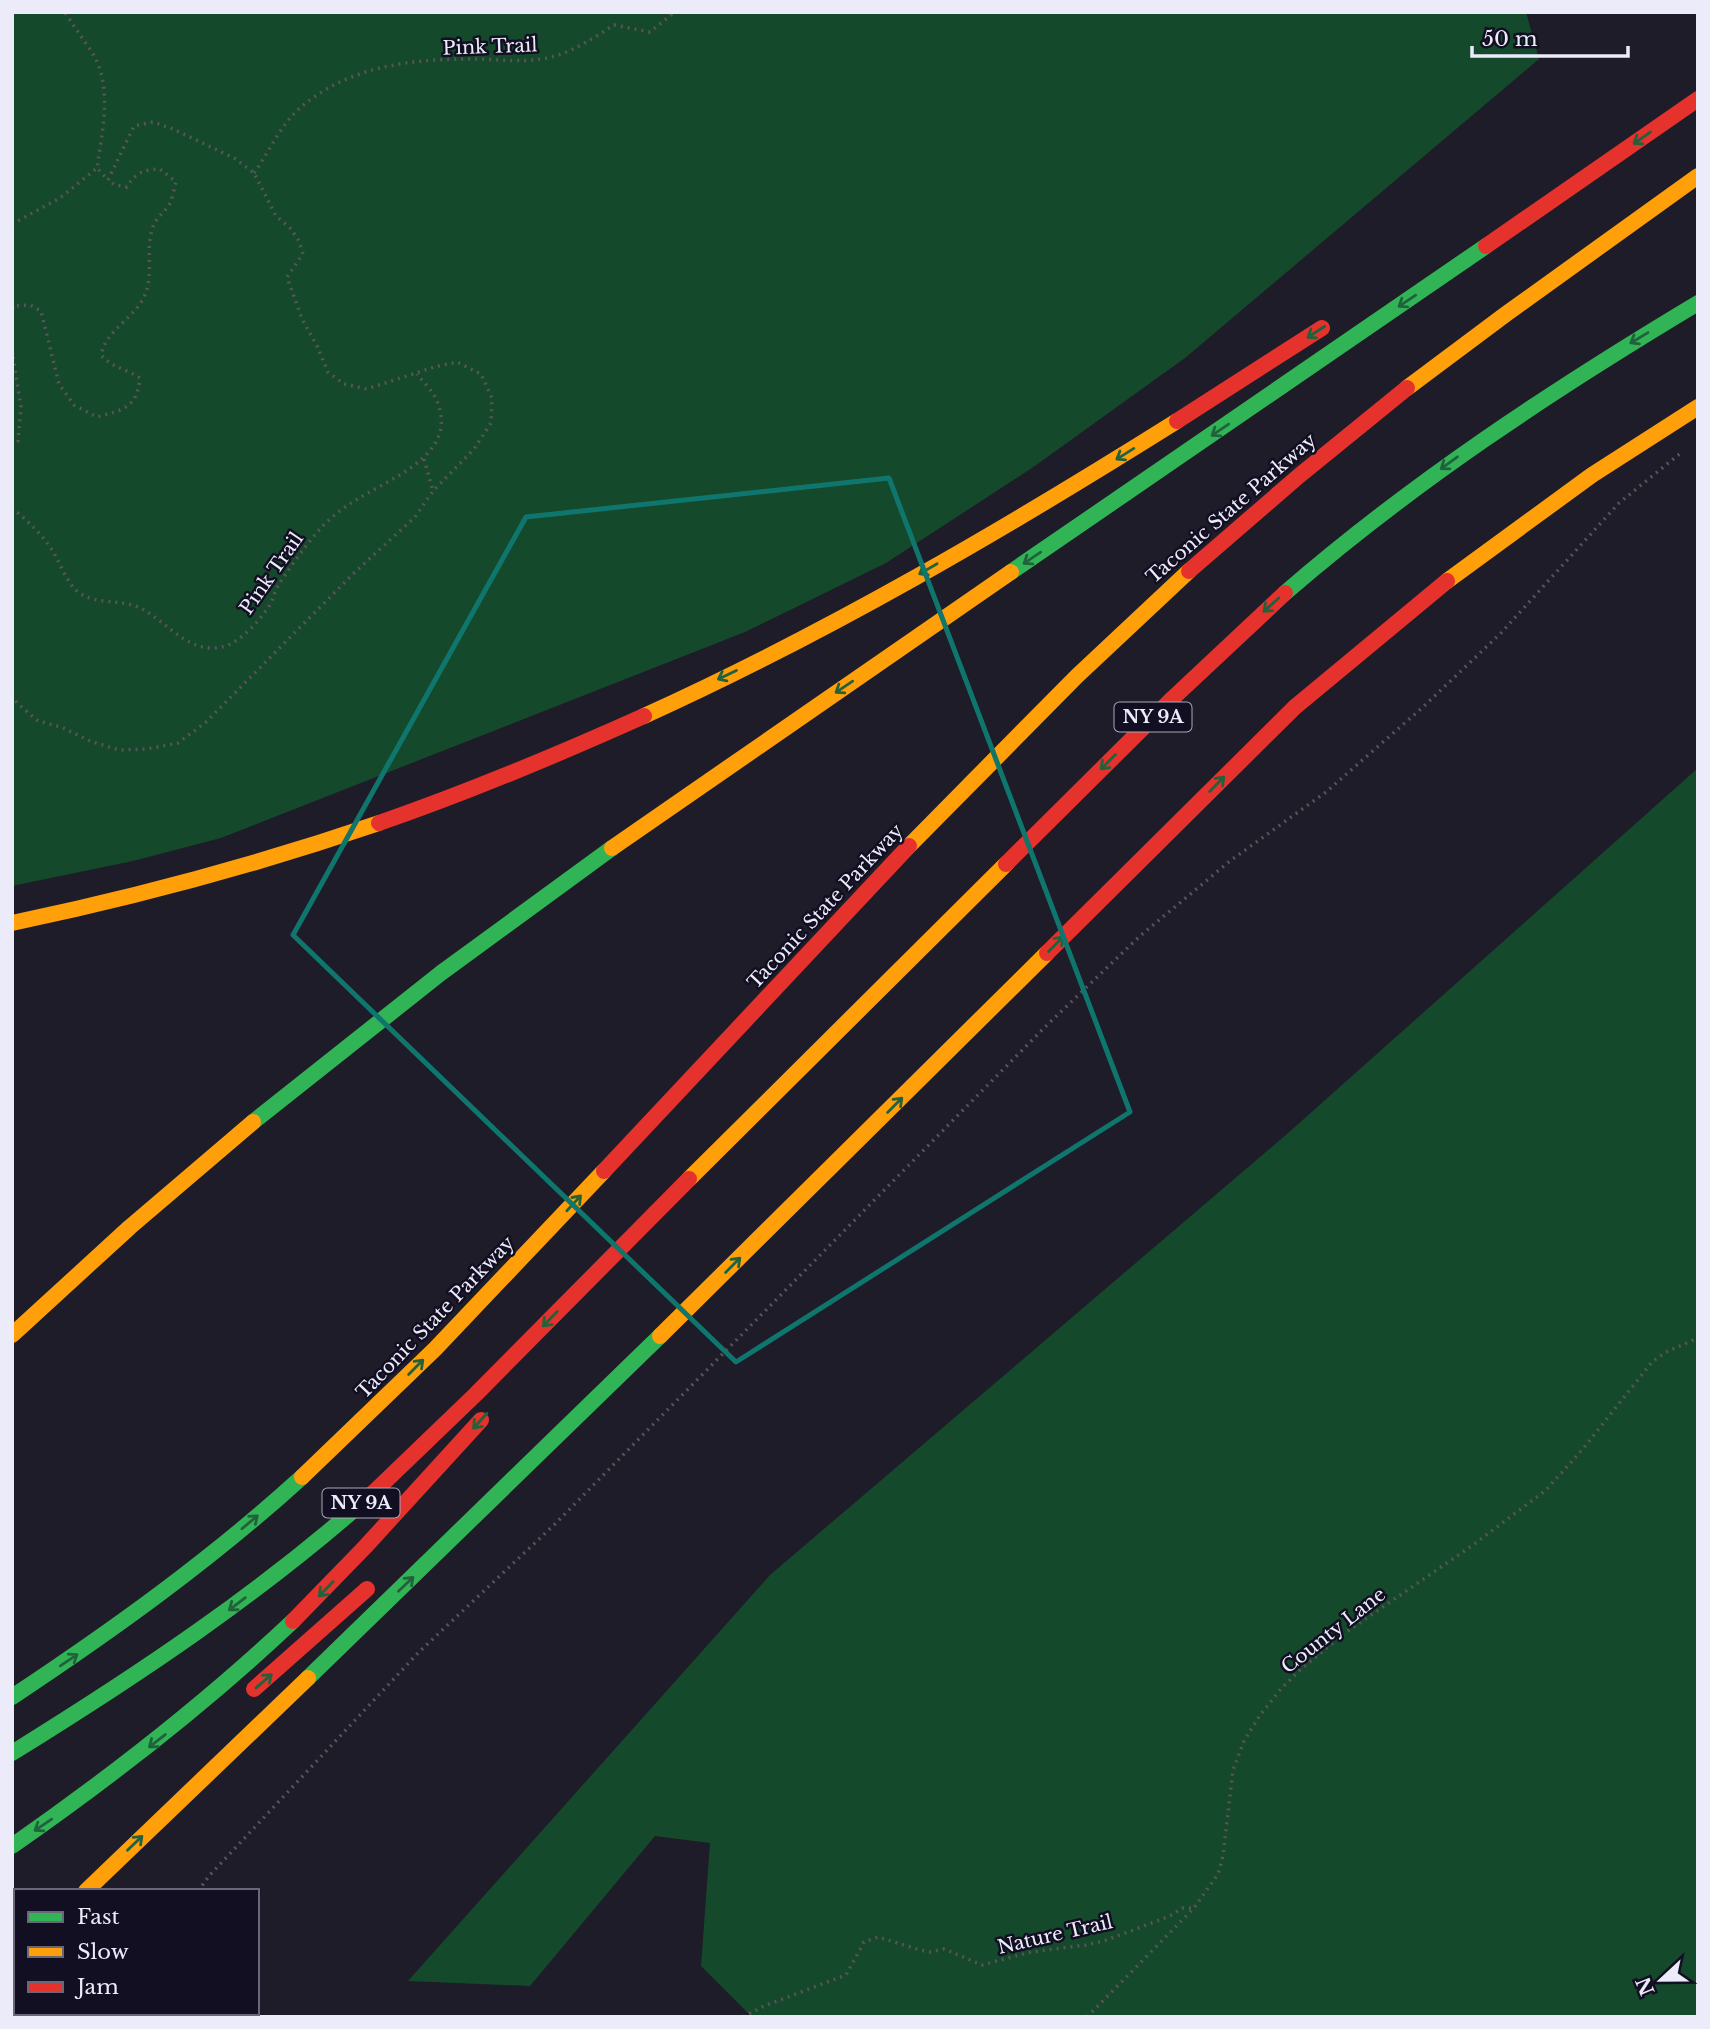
<svg xmlns="http://www.w3.org/2000/svg" width="1710" height="2029" font-family="'Libre Baskerville',serif">
<rect width="100%" height="100%" fill="#1e1c28"/>
<path fill="#15492c" d="M12 12H1526L1539 59 1185 358 1032 468 886 563 745 632 221 838 133 861 12 886Z
M1698 768V2017H752L701 1966 710 1843 655 1836 530 1986 408 1981 770 1575 1287 1134Z"/>
<g fill="none" stroke-linecap="round" stroke-linejoin="round">
<path stroke="#585558" stroke-width="3.5" stroke-dasharray="2 5" stroke-linecap="butt" d="M254 173C269 152 281 124 301 107 350 66 410 59 472 59 497 59 523 63 547 58 572 53 593 38 614 25L650 32 671 15V12
M12 224 60 198 97 168C102 132 113 88 93 54 84 40 74 27 65 12
M12 316 13 306 30 305 41 311 59 384 74 405 97 417C123 410 137 408 140 378 125 368 114 369 101 355 106 331 131 320 143 299 155 276 145 253 152 230 155 217 165 213 170 203 173 197 174 188 176 182L160 169C143 170 136 172 127 187L115 185 108 180
M12 350 21 407 18 441 12 445
M424 459 433 491
M12 508C28 521 45 537 55 555 62 567 66 581 77 591 94 606 122 598 142 609 167 622 184 649 215 648 235 648 257 624 268 608 273 601 274 592 279 584 291 566 305 546 320 529 329 519 341 509 353 502 385 480 458 457 438 404 435 393 424 383 417 374
M12 695 17 703 38 721 61 727 90 741 119 750 147 749 178 743 206 722 354 573 415 517 433 491 474 449 491 423 492 398 481 374 457 362 434 367 367 389 344 384 328 372 317 346 302 319 287 277 303 254 299 241 290 228 276 216 254 173 234 158 173 129 153 122 134 126 108 180 97 168
M198 1891 209 1876 419 1652 555 1524 1045 1027 1140 936 1230 861 1326 792 1423 707 1501 633 1619 503 1682 452
M162 2013 163 2017
M98 2017 103 2013
M743 2017 764 2006 846 1975 864 1942 878 1937 920 1950 930 1952 944 1949 982 1965 1031 1952 1086 1945 1104 1941 1170 1916 1182 1908H1194
M1087 2017 1194 1908 1218 1874 1223 1856 1233 1770 1244 1741 1260 1715 1280 1690 1301 1669 1345 1633 1473 1545 1546 1490 1582 1450 1652 1362 1666 1352 1698 1338"/>
<path stroke="#30b455" stroke-width="16" d="M1011 572 1486 246
M1285 593C1413 482 1553 390 1698 303
M253 1122 441 973 612 848
M308 1678 660 1336
M12 1697C113 1630 212 1559 302 1477
M12 1753C138 1675 261 1593 372 1494
M12 1846C111 1777 205 1704 293 1621"/>
<path stroke="#ff9f0a" stroke-width="16" d="M1407 388 1506 314 1698 176
M1447 581 1592 475 1698 407
M644 716C829 632 1005 529 1177 421
M909 846 1077 676 1189 571
M612 848 1011 572
M12 923C136 897 259 864 379 823
M689 1179 1006 864
M12 1335 130 1227 253 1122
M660 1336 1047 953
M302 1477 435 1349 604 1171
M86 1891 308 1678"/>
<path stroke="#e5322d" stroke-width="16" d="M1486 246 1698 99
M1177 421 1322 328
M1189 571 1300 475 1407 388
M379 823C469 792 557 755 644 716
M1006 864 1173 698 1285 593
M1047 953 1295 707 1447 581
M604 1171 909 846
M372 1494 476 1394 689 1179
M293 1621 365 1547 481 1420
M254 1689 367 1589
M12 1962 16 1959"/>
</g>
<defs><path id="oneway-shaft" d="M-6 0H5M1.5-3L5.5 0L1.5 3" fill="none" stroke-width="1.6" stroke-linecap="round" stroke-linejoin="round" transform="scale(1.75)"/></defs>
<g stroke="#21623c">
<use href="#oneway-shaft" transform="translate(1642 138) rotate(145)"/>
<use href="#oneway-shaft" transform="translate(1407 301) rotate(146)"/>
<use href="#oneway-shaft" transform="translate(1316 332) rotate(147)"/>
<use href="#oneway-shaft" transform="translate(1639 338) rotate(149)"/>
<use href="#oneway-shaft" transform="translate(1220 430) rotate(146)"/>
<use href="#oneway-shaft" transform="translate(1125 454) rotate(148)"/>
<use href="#oneway-shaft" transform="translate(1449 463) rotate(144)"/>
<use href="#oneway-shaft" transform="translate(1032 558) rotate(146)"/>
<use href="#oneway-shaft" transform="translate(928 569) rotate(150)"/>
<use href="#oneway-shaft" transform="translate(1271 605) rotate(138)"/>
<use href="#oneway-shaft" transform="translate(727 675) rotate(154)"/>
<use href="#oneway-shaft" transform="translate(844 687) rotate(146)"/>
<use href="#oneway-shaft" transform="translate(1108 762) rotate(135)"/>
<use href="#oneway-shaft" transform="translate(1217 784) rotate(-45)"/>
<use href="#oneway-shaft" transform="translate(1056 944) rotate(-45)"/>
<use href="#oneway-shaft" transform="translate(895 1105) rotate(-45)"/>
<use href="#oneway-shaft" transform="translate(574 1203) rotate(-47)"/>
<use href="#oneway-shaft" transform="translate(733 1265) rotate(-45)"/>
<use href="#oneway-shaft" transform="translate(550 1319) rotate(134)"/>
<use href="#oneway-shaft" transform="translate(416 1367) rotate(-45)"/>
<use href="#oneway-shaft" transform="translate(480 1421) rotate(132)"/>
<use href="#oneway-shaft" transform="translate(250 1522) rotate(-40)"/>
<use href="#oneway-shaft" transform="translate(406 1584) rotate(-44)"/>
<use href="#oneway-shaft" transform="translate(326 1589) rotate(134)"/>
<use href="#oneway-shaft" transform="translate(237 1604) rotate(143)"/>
<use href="#oneway-shaft" transform="translate(69 1660) rotate(-34)"/>
<use href="#oneway-shaft" transform="translate(264 1681) rotate(-41)"/>
<use href="#oneway-shaft" transform="translate(157 1741) rotate(142)"/>
<use href="#oneway-shaft" transform="translate(43 1825) rotate(146)"/>
<use href="#oneway-shaft" transform="translate(135 1843) rotate(-44)"/>
</g>
<path fill="none" stroke="#0f766e" stroke-width="5" stroke-linejoin="round" d="M889 478 1130 1112 736 1362 293 935 526 517Z"/>
<g text-anchor="middle" stroke-width="5" stroke-linejoin="round" paint-order="stroke">
<g fill="#120f22" stroke="#aba9b8" stroke-width="2">
<rect x="1114.5" y="702.5" width="77" height="29" rx="5"/>
<rect x="322.5" y="1488.5" width="77" height="29" rx="5"/>
</g>
<g font-size="18" font-weight="bold" fill="#ecebf9">
<text x="1153" y="723">NY 9A</text>
<text x="361" y="1509">NY 9A</text>
</g>
<g font-size="19" fill="#ecebf9" stroke="#120f22">
<text transform="translate(490 46) rotate(-2)" y="7">Pink Trail</text>
<text transform="translate(1231 508) rotate(-41)" y="7">Taconic State Parkway</text>
<text transform="translate(271 573) rotate(-55)" y="7">Pink Trail</text>
<text transform="translate(825 906) rotate(-47)" y="7">Taconic State Parkway</text>
<text transform="translate(435 1317) rotate(-46)" y="7">Taconic State Parkway</text>
<text transform="translate(1333 1630) rotate(-38)" y="7">County Lane</text>
<text transform="translate(1055 1934) rotate(-13)" y="7">Nature Trail</text>
</g>
</g>
<rect width="1710" height="2029" fill="none" stroke="#ecebf9" stroke-width="28"/>
<rect x="14" y="1889" width="245" height="126" fill="#120f22" stroke="#696778" stroke-width="2"/>
<rect x="28" y="1912" width="35" height="10" fill="#30b455" stroke="#696778" stroke-width="2"/>
<text x="77" y="1924" font-size="21" fill="#ecebf9">Fast</text>
<rect x="28" y="1947" width="35" height="10" fill="#ff9f0a" stroke="#696778" stroke-width="2"/>
<text x="77" y="1959" font-size="21" fill="#ecebf9">Slow</text>
<rect x="28" y="1982" width="35" height="10" fill="#e5322d" stroke="#696778" stroke-width="2"/>
<text x="77" y="1994" font-size="21" fill="#ecebf9">Jam</text>
<g transform="translate(1661 1980) rotate(248)" stroke="#120f22" stroke-width="5" paint-order="stroke">
<path d="M0-5L12 26L0 18L-12 26Z" fill="#ecebf9"/>
<text y="-10" font-size="19" font-weight="bold" text-anchor="middle" fill="#ecebf9">N</text>
</g>
<path d="M1472 46v10h156v-10" fill="none" stroke="#ecebf9" stroke-width="3.5"/>
<text x="1482" y="46" font-size="21" fill="#ecebf9" stroke="#120f22" stroke-width="5" paint-order="stroke">50 m</text>
</svg>
